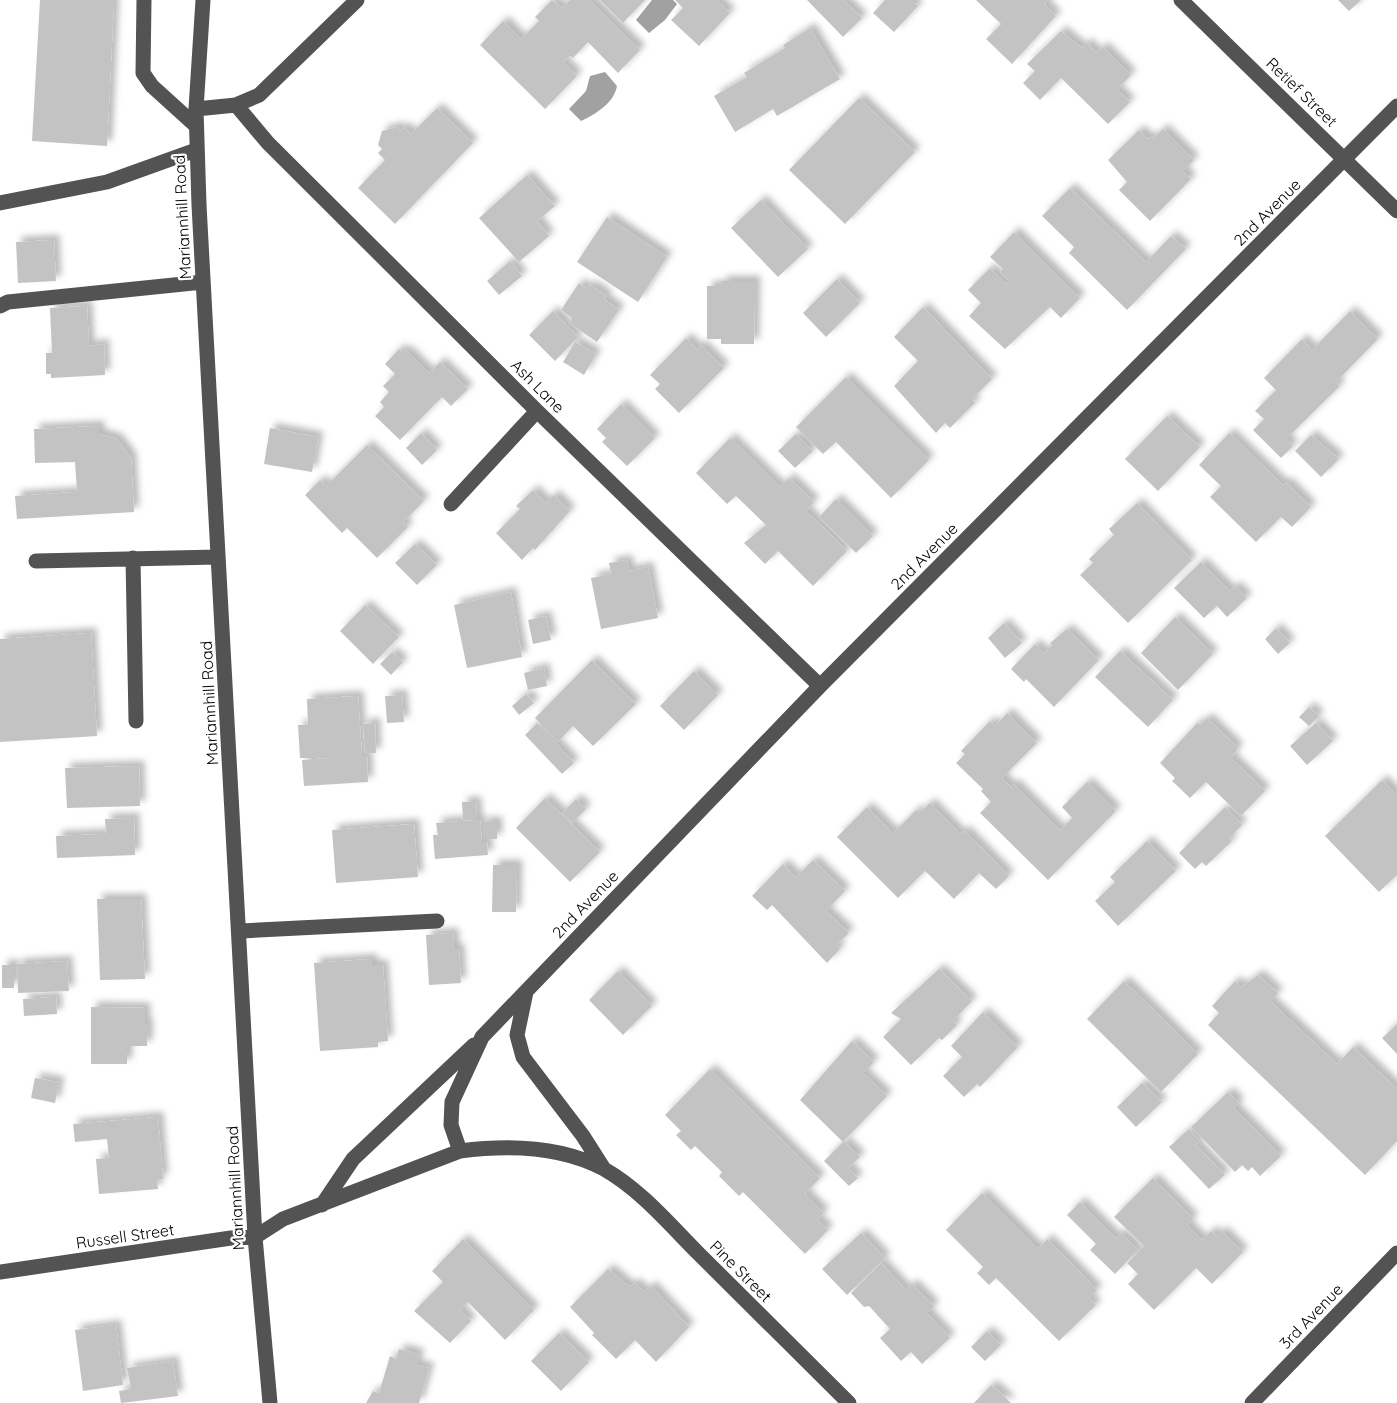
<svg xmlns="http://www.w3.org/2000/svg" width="1397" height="1403" font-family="Quicksand,sans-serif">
<defs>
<filter id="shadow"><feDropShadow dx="5.5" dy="-5.5" stdDeviation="3" flood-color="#0004"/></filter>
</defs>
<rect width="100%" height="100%" fill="#fff"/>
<path fill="#a1a1a1" d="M652 0H673L677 4 665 20 649 33 636 20Z
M605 72 617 86C614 103 596 114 581 121L569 109 586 91 590 76Z"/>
<path fill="#c3c3c3" filter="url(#shadow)" d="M40 0H114L107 146 32 141Z
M552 0 562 8 570 0H590L640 50 618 73 588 42 573 58 570 56 563 62 577 76 545 109 480 45 503 21 521 39 539 21 535 17Z
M600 0H645L623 23Z
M675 0H716L730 13 699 46 671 20 683 8Z
M807 0H843L862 18 843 37Z
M885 0H910L918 6 894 32 873 13Z
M976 0H1046L1045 5 1056 16 1012 64 986 39 1001 24Z
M1338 0H1361L1349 11Z
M810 28 840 79 777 116 773 109 735 132 714 96 747 77 744 73 785 48 783 45Z
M1061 31 1082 48 1087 43 1096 53 1103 47 1131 75 1117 90 1130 102 1108 124 1061 78 1040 100 1023 83 1035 71 1027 64Z
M859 98 915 152 845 224 789 170Z
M437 108 473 143 395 224 358 188 385 160 378 153 382 149 378 145 382 131 397 127 400 131 404 127 411 134Z
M1163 129 1194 160 1183 171 1191 179 1150 221 1119 190 1127 182 1108 160 1139 130 1148 139 1151 137 1153 138Z
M527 175 555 206 537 221 549 236 519 262 479 218Z
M1070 188 1146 262 1171 236 1186 249 1127 310 1069 253 1074 247 1042 216Z
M761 200 808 249 778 277 731 228Z
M607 217 667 257 638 302 577 262Z
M1014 232 1080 298 1061 318 1050 307 1005 349 969 316 981 303 968 290 990 268 1006 284 1009 281 1000 272 1003 269 990 257Z
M54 240 56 281 18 283 16 242Z
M510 261 522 276 499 295 487 281Z
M837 279 860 303 826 337 803 313Z
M721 281H755L754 344H721V339H707V286H722Z
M579 283 587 289 590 285 607 296 604 299 619 310 597 342 569 323 572 318 561 310Z
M87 306 89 346 104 344 105 375 51 378V374H46V353H52L50 308Z
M923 307 992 379 972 399 975 403 950 428 945 423 936 433 894 386 918 361 894 337Z
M553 311 578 337 555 361 529 335Z
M1350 311 1378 339 1336 382 1340 386 1286 439 1293 446 1281 458 1253 430 1264 419 1255 411 1276 390 1264 378 1302 339 1312 350Z
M686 338 697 349 701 345 724 368 679 413 655 389 660 384 650 375Z
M575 342 596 354 584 375 563 362Z
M399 349 403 353 406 350 429 373 440 362 468 389 451 406 442 397 400 440 375 416 384 407 380 402 389 392 383 386 395 374 385 364Z
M846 377 929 460 891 498 836 442 823 454 796 427Z
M621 404 655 438 627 466 602 442 606 438 597 429Z
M1167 416 1200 447 1158 491 1125 459Z
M99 426V434L117 439 131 458 134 512 17 519 15 496 77 492 75 462 35 463 34 429Z
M270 428 318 437 312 472 264 464Z
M421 433 437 450 422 465 406 448Z
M1229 433 1283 485 1286 482 1311 507 1292 527 1281 517 1256 542 1210 497 1221 486 1199 465Z
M796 434 813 451 795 468 778 451Z
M1311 435 1339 459 1321 477 1295 451Z
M730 438 780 487 789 478 814 502 806 511 847 551 813 586 778 551 765 564 744 543 766 525 736 496 727 504 696 473Z
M367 445 424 501 403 522 408 527 377 558 347 528 342 533 305 495 320 480 326 486Z
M533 490 546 503 554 495 570 511 535 550 533 548 522 560 496 533 520 509 516 506Z
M836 499 873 536 856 553 819 517Z
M1137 503 1192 560 1128 623 1080 575 1093 563 1089 559 1114 535 1109 529Z
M415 544 437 565 417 585 395 563Z
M627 560 629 571 648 567 658 618 601 629 591 578 611 574 609 563Z
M1201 562 1230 591 1235 586 1247 598 1227 617 1217 606 1204 618 1174 588Z
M511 592 522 657 467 668 454 605Z
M365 605 399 637 373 664 340 631Z
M546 616 551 640 533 644 528 620Z
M1175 617 1213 654 1178 690 1141 653Z
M1004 623 1022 643 1005 658 988 638Z
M1276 628 1290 643 1278 654 1265 639Z
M1067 629 1099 660 1054 707 1026 679 1024 682 1011 669 1035 644 1044 653 1052 645 1050 643Z
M91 633 97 736 0 742V639Z
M1120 651 1173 700 1148 727 1095 677Z
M392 652 403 662 391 675 380 664Z
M592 660 636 704 593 746 573 726 558 742 535 718Z
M544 668 547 686 528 690 524 673Z
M694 671 718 695 684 730 660 706Z
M526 694 534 703 519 715 512 706Z
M402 695 404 722 387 723 385 696Z
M358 696 362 756H367L368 782 304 786 302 760 331 758H300L298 725H308L307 699Z
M1309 707 1319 716 1309 726 1299 717Z
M1007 713 1037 743 1002 778 1011 787 1014 784 1060 830 1072 818 1062 807 1087 782 1116 811 1048 880 980 813 991 802 981 791 983 789 956 763 965 754 961 751 990 721 995 726Z
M1207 718 1238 748 1231 758 1265 791 1241 816 1206 782 1190 798 1172 781 1175 778 1160 763 1198 722 1200 725Z
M375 723 376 753 365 754 363 724Z
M537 723 574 763 562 774 525 735Z
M1316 723 1333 741 1307 765 1290 746Z
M139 766 140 806 67 808 65 768Z
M1382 780 1397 795V875L1379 892 1325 836Z
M545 798 600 852 570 882 516 828Z
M576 799 586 809 572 823 562 813Z
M462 802H476L477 820H463Z
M930 803 960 834 965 831 1009 876 996 889 979 873 954 899 925 871 898 898 837 837 867 807 893 833 916 810 919 813Z
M1225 807 1242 825 1229 838 1232 841 1206 866 1202 862 1195 869 1179 853Z
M134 818 135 855 57 858 56 836 106 834 105 819Z
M476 820H480L482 842H487L488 855 435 859 433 835H438L436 823Z
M483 822H497V839H483Z
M414 824 418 877 336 883 332 830Z
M1147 841 1176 871 1118 926 1095 901 1115 882 1110 877Z
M813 860 845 891 826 911 849 933 836 945 840 949 827 963 772 905 767 910 752 896 783 864 796 877Z
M493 865H517L516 912H492Z
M97 899H141L145 979 100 980Z
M453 933 454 949H459L461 983 429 985 426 935Z
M372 959V965H383L388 1041 378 1042V1047L320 1051 314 963Z
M67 961 69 991 18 993 17 964Z
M2 965H14V988H2Z
M939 969 972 1001 953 1021 957 1025 942 1040 939 1038 911 1065 883 1037 901 1019 891 1013Z
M618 971 652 1006 623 1035 589 1000Z
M1258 975 1278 993 1270 1001 1337 1064 1353 1047 1397 1089V1141L1365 1175 1208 1025 1219 1013 1212 1006 1235 981 1241 987Z
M1124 981 1198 1054 1161 1092 1087 1019Z
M56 997 57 1014 24 1016 23 999Z
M91 1007 145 1008V1024H148L147 1046H127V1064H91Z
M983 1012 1018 1047 980 1087 977 1084 964 1097 943 1076 962 1057 951 1046Z
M1397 1024V1054L1382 1038Z
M852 1041 874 1062 863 1073 887 1096 843 1142 800 1100Z
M710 1069 820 1178 805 1194 824 1213 817 1219 828 1230 805 1254 743 1192 739 1196 719 1176 722 1172 695 1146 691 1150 676 1135 681 1131 665 1115Z
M35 1078 59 1082 55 1103 31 1098Z
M1142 1083 1162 1102 1136 1127 1117 1107Z
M1228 1092 1239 1103 1234 1108 1281 1156 1260 1176 1252 1167 1248 1171 1242 1165 1235 1172 1191 1127Z
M158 1117 163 1179 157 1180 158 1189 99 1194 96 1159 109 1158 107 1139 75 1142 73 1124Z
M1189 1129 1200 1141 1196 1145 1225 1175 1209 1189 1169 1147Z
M844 1141 860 1157 848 1168 858 1178 849 1186 824 1161Z
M1153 1178 1193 1219 1187 1225 1202 1240 1211 1231 1217 1236 1222 1231 1243 1252 1212 1284 1196 1268 1154 1310 1128 1284 1138 1274 1127 1263 1144 1246 1114 1217Z
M982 1193 1038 1249 1047 1239 1097 1290 1089 1298 1096 1305 1059 1341 996 1278 989 1285 977 1273 983 1267 946 1230Z
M1080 1202 1116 1238 1121 1233 1138 1250 1115 1274 1090 1250 1096 1244 1067 1215Z
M861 1233 885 1258 847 1295 822 1269Z
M463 1239 534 1310 505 1340 468 1302 460 1310 471 1321 450 1343 414 1311 443 1282 432 1271Z
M881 1263 906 1290 912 1284 934 1306 927 1313 950 1338 922 1364 911 1352 901 1361 880 1338 890 1329 869 1306 864 1307 851 1293Z
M608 1269 630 1287 635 1283 644 1292 651 1286 689 1327 656 1362 635 1340 616 1359 592 1335 594 1333 570 1307Z
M116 1325 123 1385 83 1391 75 1330Z
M987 1331 1001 1345 985 1361 971 1347Z
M559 1333 589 1362 561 1391 531 1361Z
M399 1349 419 1354 416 1365 429 1368 419 1403H366L373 1391 379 1393 390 1356 396 1359Z
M173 1361 178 1396 121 1403 119 1391 131 1389 127 1368Z
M991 1385 1000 1392 1011 1403H974Z"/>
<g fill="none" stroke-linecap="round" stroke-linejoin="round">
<path stroke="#535353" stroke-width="15" d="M144 0 143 73 152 86 195 125
M203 0 196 109 199 205 255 1237 270 1403
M1181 0 1397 211
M236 105 268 143 537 411 820 686
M196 109 236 105 259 95 357 0
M0 203 107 182 196 150
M0 306 8 302 203 282
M451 504 537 411
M133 558 136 721
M36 561 218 557
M241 931 437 921
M526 992 517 1035 523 1057 583 1136 604 1169
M460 1151C506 1145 561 1146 604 1169 641 1190 670 1225 699 1254 749 1304 799 1353 849 1403
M322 1205 353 1159 474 1045
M0 1272 231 1238 255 1237 283 1219 460 1151 451 1125 452 1102 482 1037 820 686 1397 106
M1252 1403 1397 1253"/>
</g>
<g text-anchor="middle" stroke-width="4.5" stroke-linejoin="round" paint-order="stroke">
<g font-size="16" fill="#000" stroke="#fff">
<text transform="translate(1302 92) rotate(44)" y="6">Retief Street</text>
<text transform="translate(1267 212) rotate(-45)" y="6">2nd Avenue</text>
<text transform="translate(182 217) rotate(-93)" y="6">Mariannhill Road</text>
<text transform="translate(538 386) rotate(45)" y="6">Ash Lane</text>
<text transform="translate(924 556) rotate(-45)" y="6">2nd Avenue</text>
<text transform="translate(209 703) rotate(-93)" y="6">Mariannhill Road</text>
<text transform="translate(585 904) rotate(-46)" y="6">2nd Avenue</text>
<text transform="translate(235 1188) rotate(-93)" y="6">Mariannhill Road</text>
<text transform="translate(125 1236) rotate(-8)" y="6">Russell Street</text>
<text transform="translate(741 1271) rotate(45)" y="6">Pine Street</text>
<text transform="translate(1311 1316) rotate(-46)" y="6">3rd Avenue</text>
</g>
</g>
</svg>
